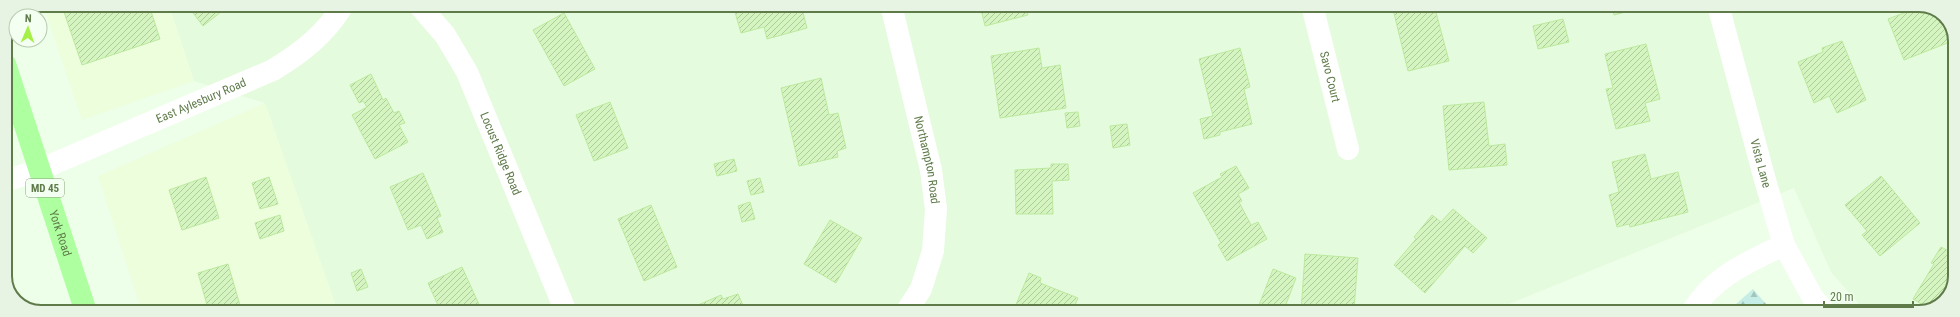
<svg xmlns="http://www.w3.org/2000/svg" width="1960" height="317" font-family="'Roboto Condensed',sans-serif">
<defs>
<pattern id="forest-firs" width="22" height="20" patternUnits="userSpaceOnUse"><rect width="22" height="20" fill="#c6ede6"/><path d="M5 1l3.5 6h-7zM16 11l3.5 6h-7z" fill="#a4c5bc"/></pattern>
<pattern id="building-hatch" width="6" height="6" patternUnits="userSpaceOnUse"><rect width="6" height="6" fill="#d4f5bf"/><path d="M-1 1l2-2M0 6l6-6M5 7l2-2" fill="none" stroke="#afcb9d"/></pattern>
</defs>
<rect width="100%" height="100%" fill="#edfee9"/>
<path fill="#e4fbdd" d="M169 5H1924L1945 16 1955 37V281L1942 303 1919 312H1866L1831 272 1794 188 1489 312H338L265 103 194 81Z"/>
<path fill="#edfedd" d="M43 5H169L194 81 82 120Z
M265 103 338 312H142L98 176Z"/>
<path fill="url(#forest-firs)" d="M1753 289 1773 312H1727Z"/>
<path fill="url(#building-hatch)" stroke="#bce99e" d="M84 5H149L160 39 82 65 64 12Z
M187 5H230L203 26Z
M733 5H801L807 28 767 39 764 27 741 33Z
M980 5H1025L1028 15 985 26Z
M1408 5H1434L1449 61 1408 71 1393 9Z
M1590 5H1606L1591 9Z
M1611 5H1632L1633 10 1614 15Z
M1924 5 1945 16 1955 40 1904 60 1888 19 1914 9V5Z
M564 13 595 69 564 86 533 30Z
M1563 19 1569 42 1538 49 1533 26Z
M1842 41 1866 100 1837 113 1829 96 1814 103 1798 62 1823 52 1822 48Z
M1646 44 1660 99 1645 103 1650 121 1616 129 1606 89 1613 88 1605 54Z
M1039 48 1042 68 1060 65 1066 108 1000 118 991 56Z
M1240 48 1250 87 1244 89 1252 124 1220 132V135L1204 139 1200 119 1213 116 1199 59Z
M371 74 383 100 386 98 394 113 399 111 405 123 399 125 408 142 375 159 352 115 367 107 363 101 359 103 350 85Z
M821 78 829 115 838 113 846 148 837 151 838 157 799 166 781 88Z
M610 102 628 148 594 161 576 115Z
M1484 102 1489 146 1505 144 1507 165 1449 170 1443 106Z
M1078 112 1080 126 1067 128 1065 113Z
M1127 124 1130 145 1113 148 1110 126Z
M1645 154 1651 179 1678 172 1688 212 1630 227 1629 224 1617 227 1609 195 1619 192 1612 162Z
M734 159 737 171 717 176 714 164Z
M1051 164H1068L1069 180 1052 181 1053 214H1016L1015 170 1051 168Z
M1236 166 1249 188 1238 194 1242 201 1239 202 1251 225 1258 222 1267 239 1227 261 1218 245 1221 243 1193 193 1222 177 1220 174Z
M423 173 441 216 437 218 443 232 427 239 421 225 408 230 390 187Z
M1881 176 1920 223 1880 256 1862 235 1867 231 1845 205Z
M206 177 219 218 182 230 169 190Z
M269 177 278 204 260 209 252 183Z
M760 178 764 192 751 195 747 181Z
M750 202 755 219 742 222 738 206Z
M651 205 677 267 644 281 618 219Z
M1453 209 1487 238 1473 253 1465 246 1425 293 1394 265 1416 239 1414 237 1432 215 1441 222Z
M280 215 284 231 260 239 255 223Z
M830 220 862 238 836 283 804 264Z
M1941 247 1955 254V281L1942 303 1928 308 1913 299 1934 264 1931 263Z
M1305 254 1358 258 1354 309 1345 308 1344 312H1301Z
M228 264 242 312H209L198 273Z
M462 267 482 311 441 312 428 283Z
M361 269 368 287 357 291 351 273Z
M1273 269 1296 278 1283 312H1277L1259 305Z
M1029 273 1041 278 1040 283 1078 298 1072 312H1013Z
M738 294 746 312H682L721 295 723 299Z"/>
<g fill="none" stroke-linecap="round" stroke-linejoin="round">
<g stroke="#fff" stroke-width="22">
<path id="s1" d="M419 5 445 35 467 72 566 312"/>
<path id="s2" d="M891 5 931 170 936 209 933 251 921 289 906 312"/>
<path id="s3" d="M1312 5 1348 149"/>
<path id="s4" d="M1718 5 1765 180 1784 245 1813 298 1825 312"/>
<path id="s5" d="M5 181 39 170 273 70C301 53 326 34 343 5"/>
<path d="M1692 312C1712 277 1750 261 1784 245"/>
</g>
<path stroke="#aeff9f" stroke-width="22" id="s6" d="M5 64 86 312"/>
</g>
<g text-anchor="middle" stroke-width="3.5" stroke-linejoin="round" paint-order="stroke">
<rect fill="#f3fff1" stroke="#8ba37c" stroke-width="1" x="26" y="179" width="38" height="18" rx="3"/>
<g font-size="11" font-weight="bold" fill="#5f7b4a">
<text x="45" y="192">MD 45</text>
</g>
<g font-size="12" fill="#5f7b4a" stroke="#f3fff1">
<text dy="4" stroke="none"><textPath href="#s3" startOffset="74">Savo Court</textPath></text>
<text dy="4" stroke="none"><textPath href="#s5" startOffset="212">East Aylesbury Road</textPath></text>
<text dy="4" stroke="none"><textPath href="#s1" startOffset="171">Locust Ridge Road</textPath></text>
<text dy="4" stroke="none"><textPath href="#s2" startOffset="159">Northampton Road</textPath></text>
<text dy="4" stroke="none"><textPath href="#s4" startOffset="164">Vista Lane</textPath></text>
<text dy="4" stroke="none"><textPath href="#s6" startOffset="178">York Road</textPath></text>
</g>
</g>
<path d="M0 0H1960V317H0ZM41 12H1919A29 29 0 0 1 1948 41V276A29 29 0 0 1 1919 305H41A29 29 0 0 1 12 276V41A29 29 0 0 1 41 12Z" fill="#e7f4e4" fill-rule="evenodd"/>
<path fill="none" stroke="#5f7b4a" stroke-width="2" d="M41 12H1919A29 29 0 0 1 1948 41V276A29 29 0 0 1 1919 305H41A29 29 0 0 1 12 276V41A29 29 0 0 1 41 12Z"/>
<g transform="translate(28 28) rotate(2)"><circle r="19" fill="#f3fff1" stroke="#b8caae"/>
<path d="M0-3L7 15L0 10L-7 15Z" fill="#a5ef47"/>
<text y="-6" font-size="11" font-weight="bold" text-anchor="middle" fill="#5f7b4a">N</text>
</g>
<path d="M1824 301v6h89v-6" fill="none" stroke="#5f7b4a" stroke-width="2"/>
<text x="1830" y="301" font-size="12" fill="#5f7b4a" stroke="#f3fff1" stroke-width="3" paint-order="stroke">20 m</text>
</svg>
